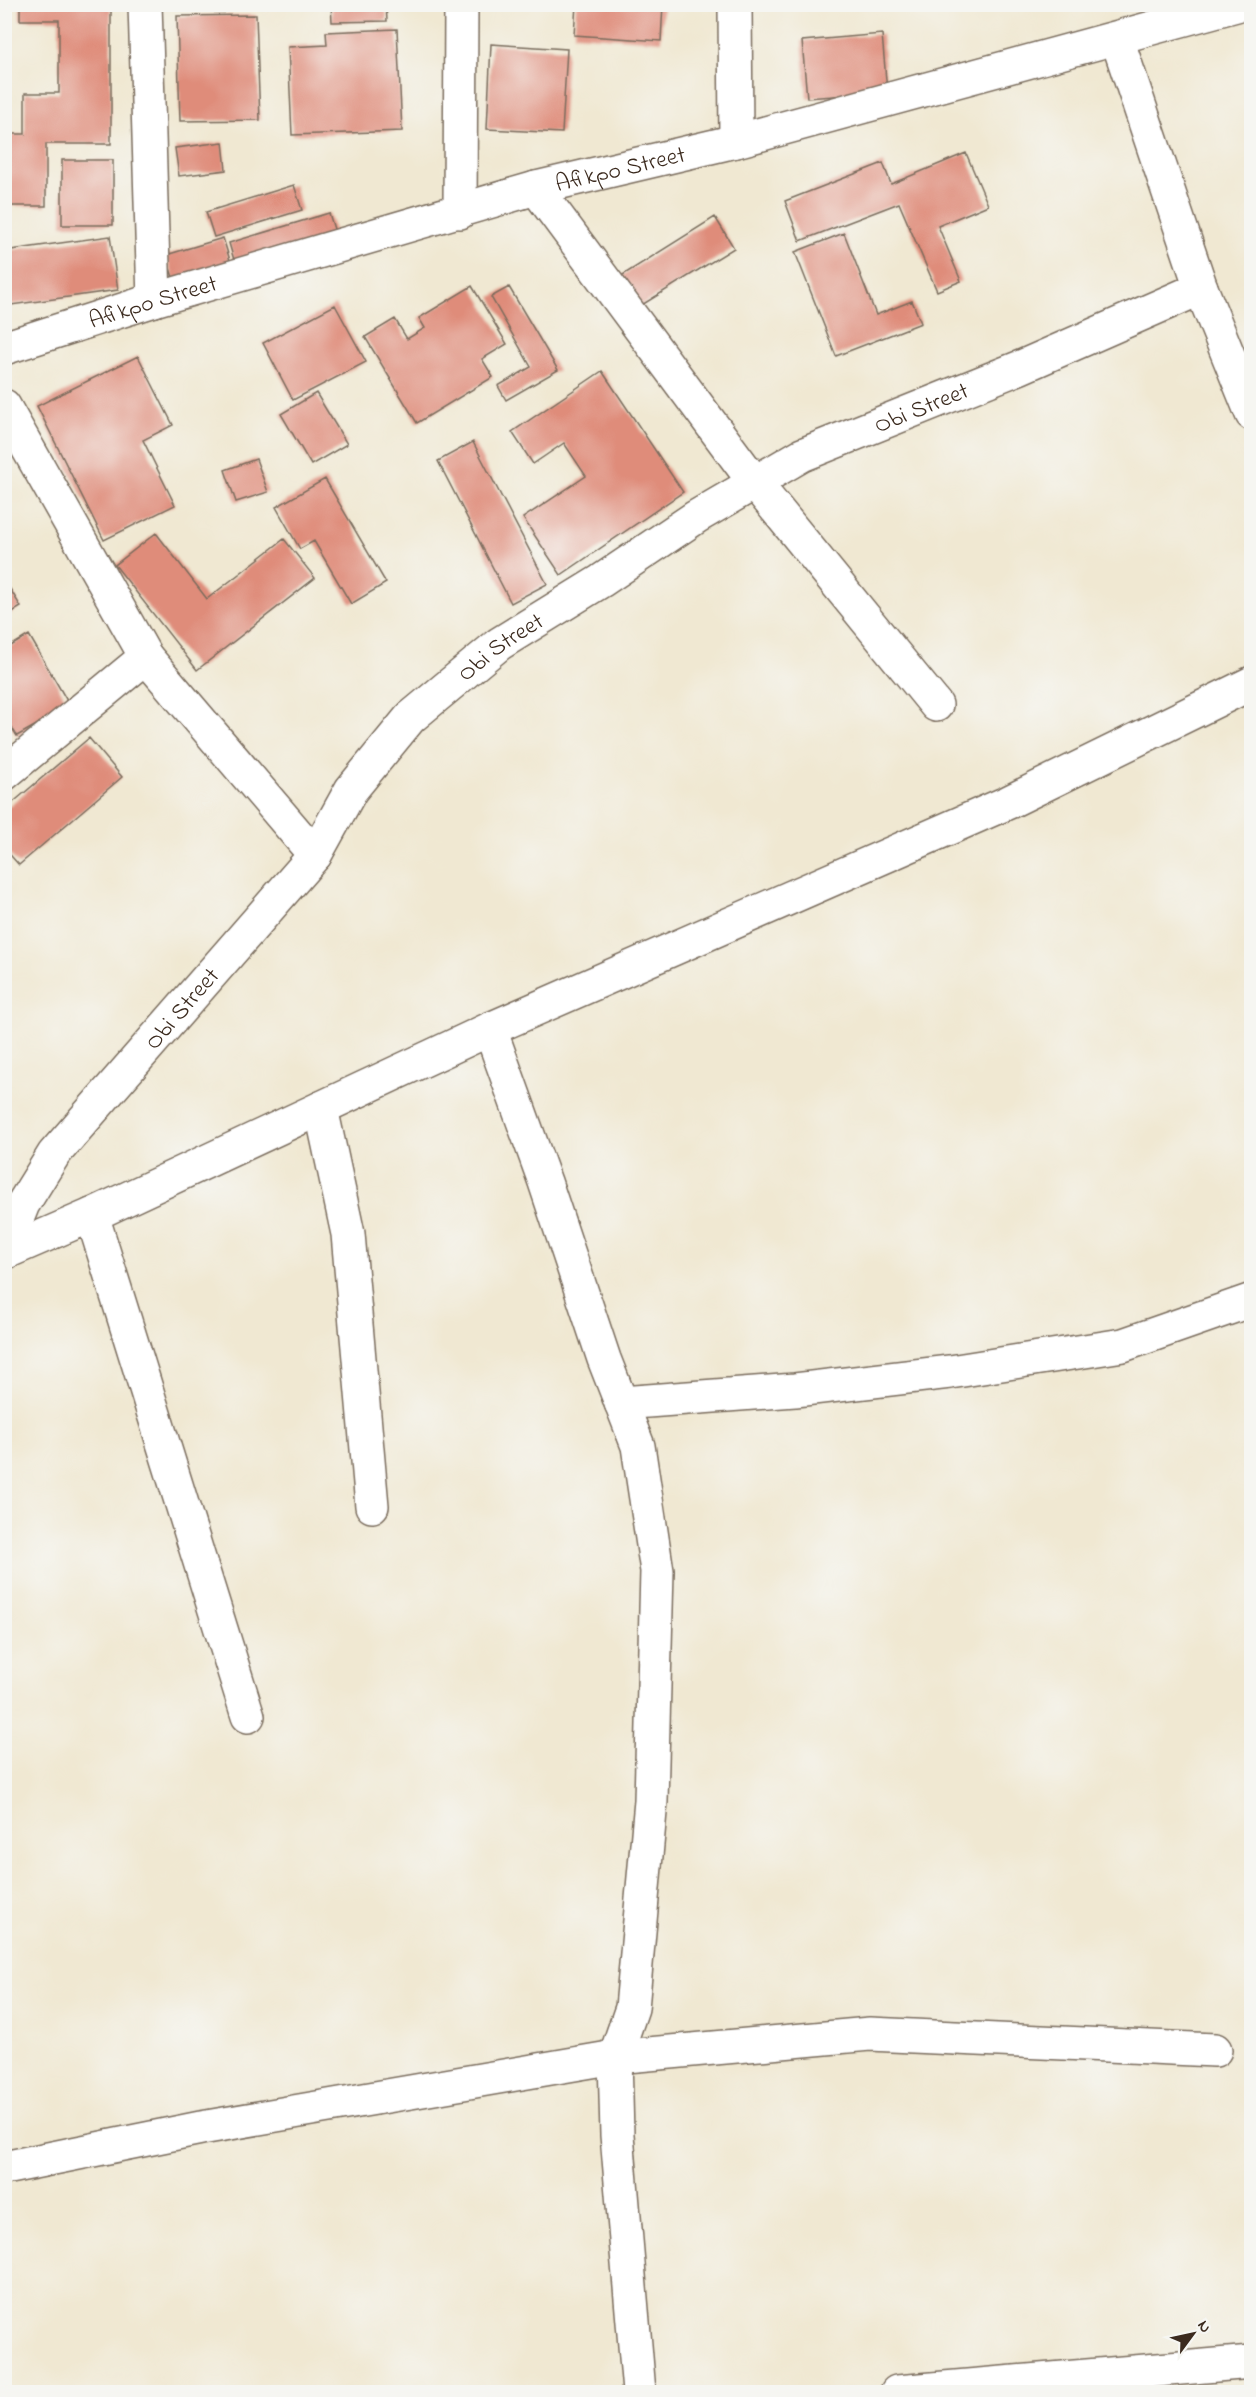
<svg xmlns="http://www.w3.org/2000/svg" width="1256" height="2397" font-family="'Indie Flower',sans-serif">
<rect width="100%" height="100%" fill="#f6f6f2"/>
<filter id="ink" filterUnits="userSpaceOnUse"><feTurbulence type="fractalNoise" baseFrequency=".0167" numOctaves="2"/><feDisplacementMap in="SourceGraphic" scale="12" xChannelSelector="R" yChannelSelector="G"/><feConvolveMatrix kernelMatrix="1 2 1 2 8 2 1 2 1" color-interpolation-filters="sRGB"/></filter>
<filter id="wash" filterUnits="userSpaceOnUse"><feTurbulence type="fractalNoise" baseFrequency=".008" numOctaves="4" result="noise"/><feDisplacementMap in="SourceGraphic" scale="24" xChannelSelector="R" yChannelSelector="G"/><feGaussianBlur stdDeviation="1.35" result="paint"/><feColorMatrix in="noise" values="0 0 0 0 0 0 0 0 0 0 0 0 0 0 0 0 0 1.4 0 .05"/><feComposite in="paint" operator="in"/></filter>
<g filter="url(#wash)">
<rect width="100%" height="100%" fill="#f0e8d2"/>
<g id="blocks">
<path fill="#df8c7a" d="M20 4H111V144H46V206H4V134H25V93H59V20H20Z
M331 4H386L387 21 332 22Z
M576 4H663L661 41 574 35Z
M743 4H890V7L743 8Z
M256 15 260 120 180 121 177 16Z
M397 29 402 131 292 135 288 47 327 45 326 32Z
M882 34 887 92 807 98 802 41Z
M491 44 567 49 562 133 487 129Z
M223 142 226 170 179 176 175 148Z
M966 153 988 205 938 226 961 281 937 291 899 203 800 241 785 201 883 163 891 184Z
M62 160H113V225H62Z
M294 185 302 210 214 237 206 212Z
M329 213 337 239 237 270 229 243Z
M715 217 734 248 637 308 618 278Z
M844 233 876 315 912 301 921 323 836 356 795 252Z
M110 236 118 290 4 306V251Z
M223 238 233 270 176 287 166 255Z
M472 286 507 344 482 359 493 377 417 423 365 337 395 319 407 339 425 328 419 318Z
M509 287 558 370 506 400 498 386 531 367 491 297Z
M335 305 366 362 293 400 263 343Z
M138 356 173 425 143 440 175 505 104 540 37 406Z
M602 371 683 492 561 575 523 518 586 476 564 443 533 464 512 432Z
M316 393 347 444 311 465 281 414Z
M473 442 547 584 511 603 438 461Z
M256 459 268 492 236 502 225 470Z
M325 479 386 583 351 604 314 541 300 549 276 507Z
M156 533 207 599 284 539 315 578 197 670 115 565Z
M4 579 21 607 4 617Z
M29 635 70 706 17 736 4 715V650Z
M89 738 122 777 19 865 4 848V810Z"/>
</g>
</g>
<g filter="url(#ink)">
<use href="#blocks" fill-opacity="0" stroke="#7a6c5d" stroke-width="1.5"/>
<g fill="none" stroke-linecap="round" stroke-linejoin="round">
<g stroke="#7a6c5d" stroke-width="36">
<g id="minor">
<path d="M145 4 154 300"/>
<path d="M735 4 736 141"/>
<path d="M1117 39 1201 288 1252 414"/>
<path d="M536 188 755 483 936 705"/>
<path d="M460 212 461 4"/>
<path id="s1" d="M4 348 154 300 536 188 736 141 1240 4"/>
<path d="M4 406 146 657 315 855"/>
<path d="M4 774 146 657"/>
<path d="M490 1029 545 1182 604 1359 638 1446 657 1571 651 1801 632 2008 615 2057 617 2135 639 2392"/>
<path d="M321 1108 348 1234 372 1506"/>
<path d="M92 1215 248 1716"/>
<path id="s2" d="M4 1252 23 1204 54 1154 315 855 351 790 410 718 499 644 601 581 696 517 802 455 1021 367 1201 288"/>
<path d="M4 1253 92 1215 490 1029 1009 802 1252 683"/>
<path d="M621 1403 795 1390 950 1372 1123 1345 1252 1300"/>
<path d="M4 2168 201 2128 615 2057 870 2034 1215 2050"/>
<path d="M897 2392 1252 2362"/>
</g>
</g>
<use href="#minor" stroke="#fff" stroke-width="33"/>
</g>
</g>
<g text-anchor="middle" stroke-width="4.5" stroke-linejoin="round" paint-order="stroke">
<g font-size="24" fill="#3b2a1e" stroke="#f6f6f2">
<text dy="8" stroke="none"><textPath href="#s1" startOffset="642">Afikpo Street</textPath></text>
<text dy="8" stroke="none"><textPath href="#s1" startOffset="156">Afikpo Street</textPath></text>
<text dy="8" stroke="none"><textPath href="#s2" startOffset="1276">Obi Street</textPath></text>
<text dy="8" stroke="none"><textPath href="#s2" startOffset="790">Obi Street</textPath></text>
<text dy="8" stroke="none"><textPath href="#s2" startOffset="304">Obi Street</textPath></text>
</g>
</g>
<rect width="1256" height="2397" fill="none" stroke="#f6f6f2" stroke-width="24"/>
<g transform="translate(1193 2334) rotate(57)" stroke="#f6f6f2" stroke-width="4.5" paint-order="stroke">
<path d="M0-4.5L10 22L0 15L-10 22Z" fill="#3b2a1e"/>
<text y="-9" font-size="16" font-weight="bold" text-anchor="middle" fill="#3b2a1e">N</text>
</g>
</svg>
